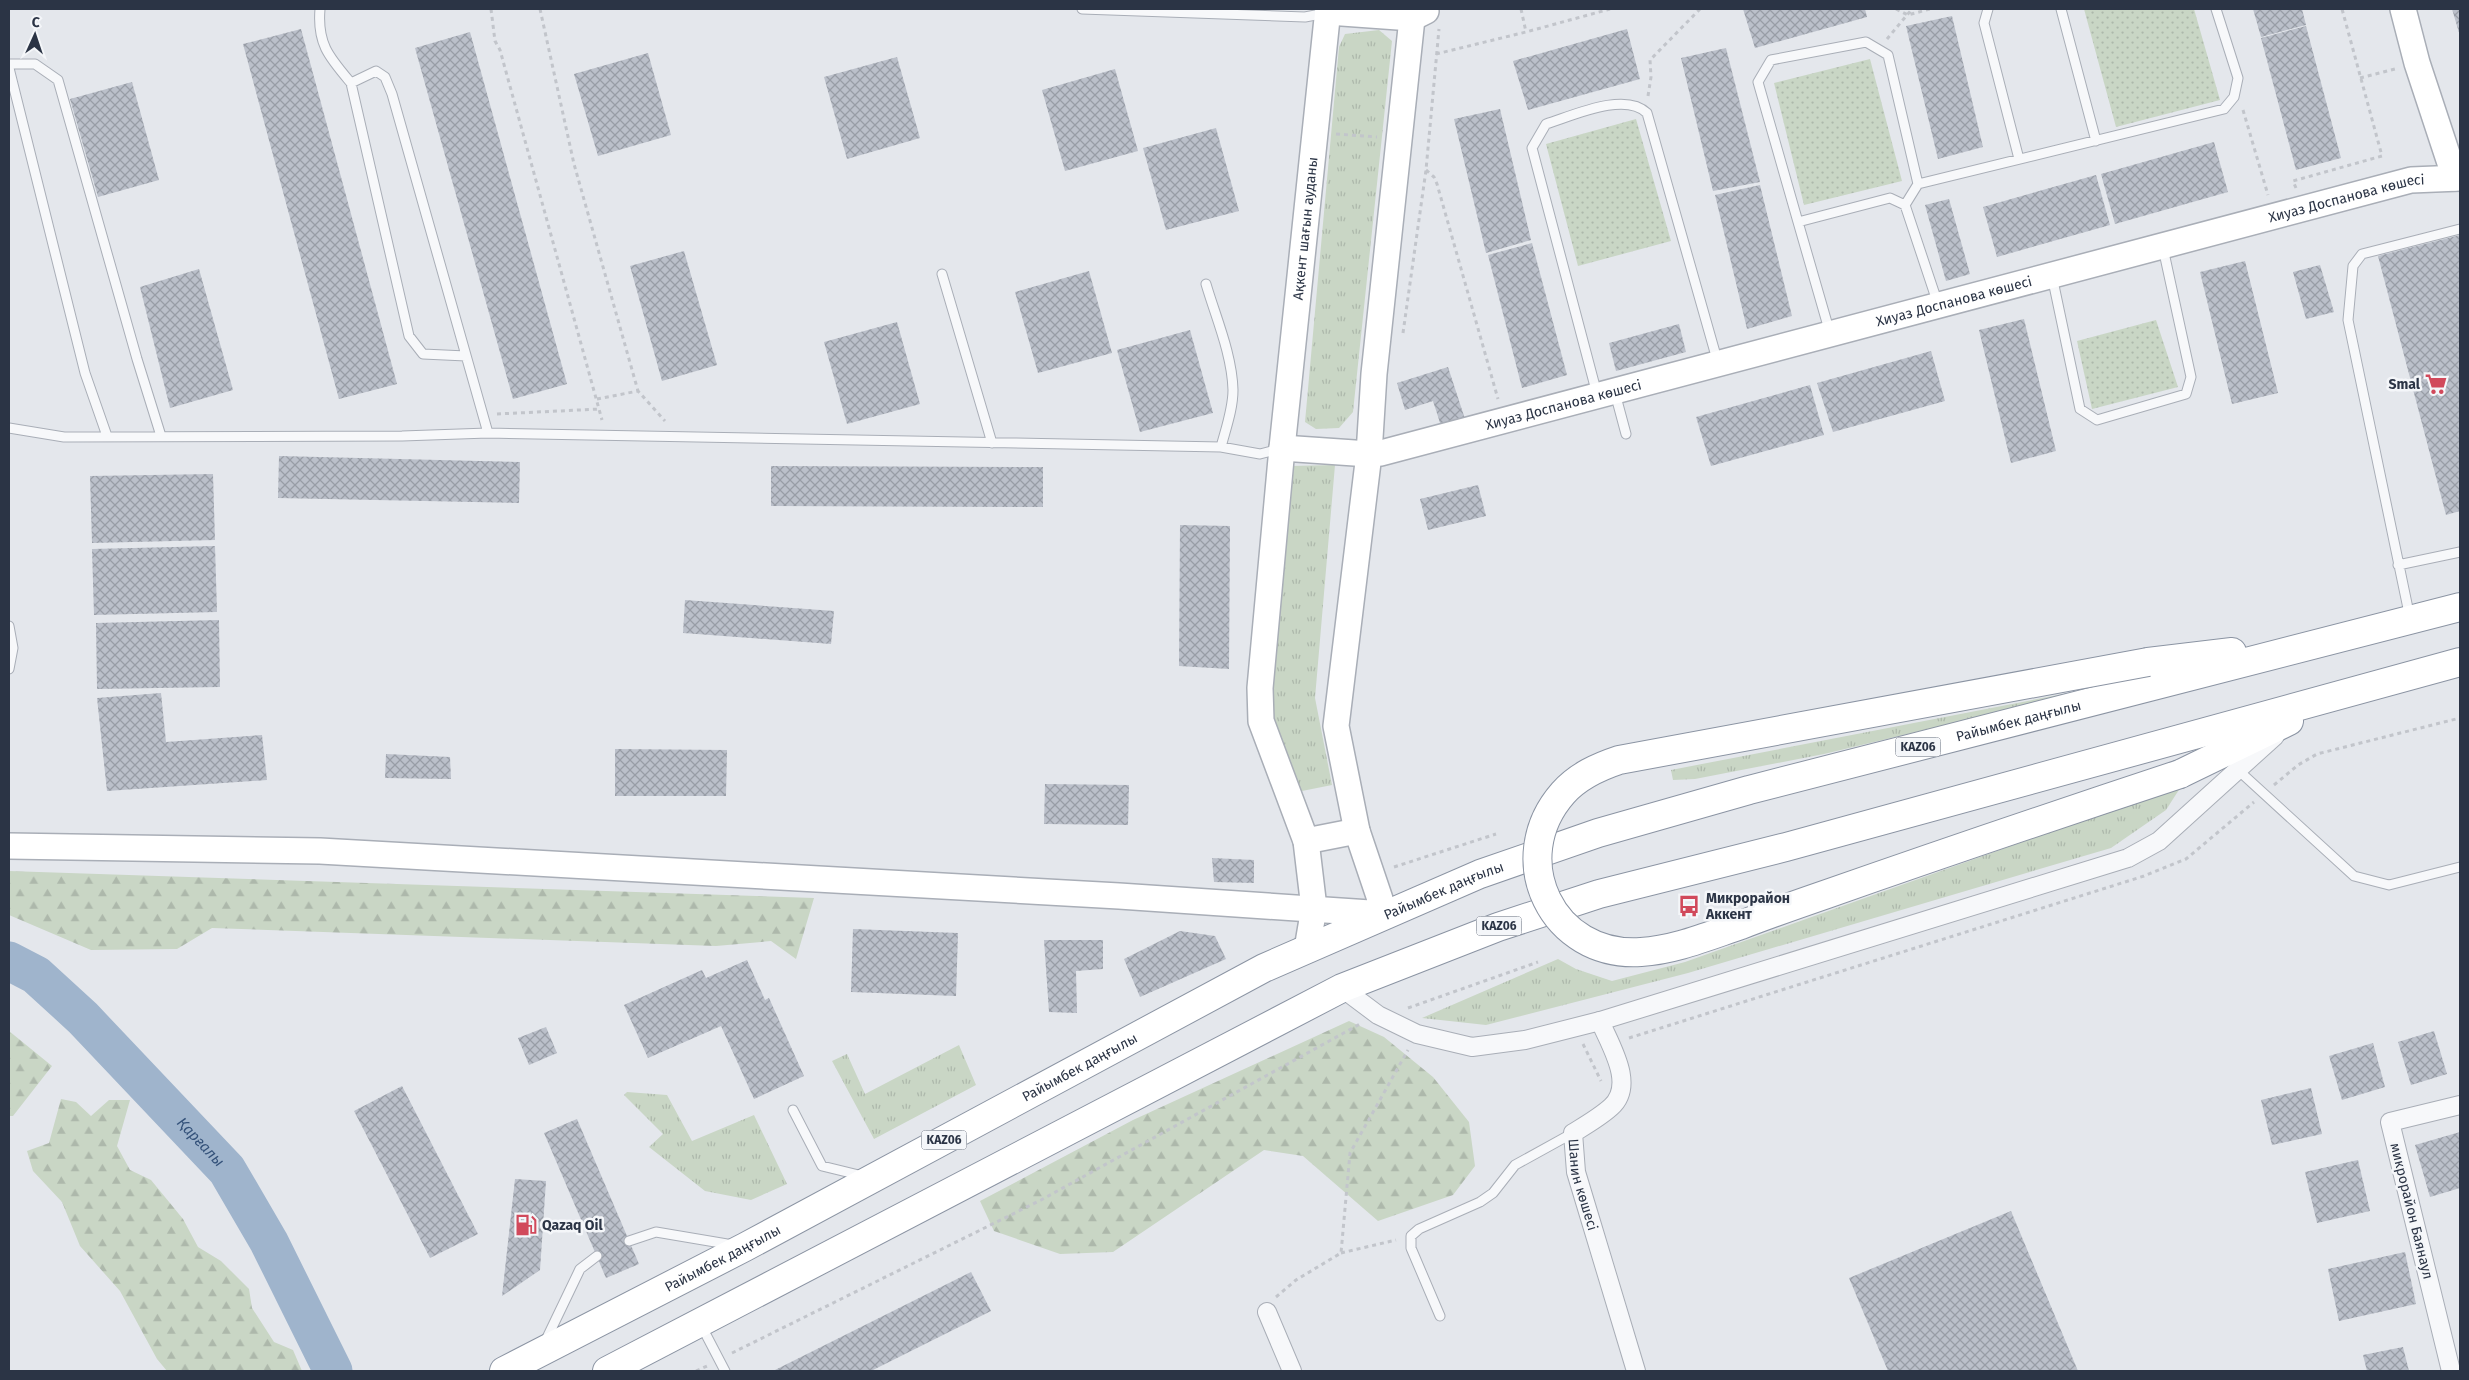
<svg xmlns="http://www.w3.org/2000/svg" width="2469" height="1380" font-family="'Fira Sans',sans-serif">
<defs>
<pattern id="grass-tufts" width="24" height="20" patternUnits="userSpaceOnUse" patternTransform="scale(1.25)"><rect width="24" height="20" fill="#c9d6c5"/><path d="M3 7l-1-3M5 7V3M7 7l1-3M15 17l-1-3M17 17v-4M19 17l1-3" fill="none" stroke="#adb8ab"/></pattern>
<pattern id="forest-firs" width="22" height="20" patternUnits="userSpaceOnUse" patternTransform="scale(1.25)"><rect width="22" height="20" fill="#c9d6c5"/><path d="M5 1l3.5 6h-7zM16 11l3.5 6h-7z" fill="#adb8ab"/></pattern>
<pattern id="park-dots" width="8" height="8" patternUnits="userSpaceOnUse" patternTransform="scale(1.25)"><rect width="8" height="8" fill="#c9d6c5"/><path d="M2 2h.1M6 6h.1" fill="none" stroke="#adb8ab" stroke-width="1.8" stroke-linecap="round"/></pattern>
<pattern id="building-cross-hatch" width="8" height="8" patternUnits="userSpaceOnUse" patternTransform="scale(1.25)"><rect width="8" height="8" fill="#bbc0ca"/><path d="M0 0l8 8M0 8l8-8" fill="none" stroke="#989da6"/></pattern>
</defs>
<rect width="100%" height="100%" fill="#e4e7ec"/>
<path fill="url(#grass-tufts)" d="M1379 30 1392 41 1353 412 1339 428 1316 429 1305 422 1339 47 1345 34Z
M1335 465 1315 698 1332 785 1297 792 1269 712 1290 466Z
M2120 683 1824 754 1695 779 1673 780 1671 770Z
M2182 785 2166 810 2111 848 1688 973 1486 1025 1422 1018 1558 959 1576 969 1612 981 1685 962Z
M959 1045 976 1085 874 1139 832 1061 847 1054 865 1094Z
M627 1092 667 1095 692 1141 754 1115 787 1184 751 1200 705 1191 649 1147 663 1134 624 1095Z"/>
<path fill="url(#forest-firs)" d="M9 871 814 898 796 959 771 941 716 946 212 928 177 949 91 950 9 915Z
M1349 1021 1384 1037 1433 1077 1469 1122 1475 1166 1453 1195 1378 1221 1303 1156 1264 1150 1113 1252 1060 1254 994 1231 980 1201 1133 1120Z
M9 1031 52 1066 13 1116H9Z
M61 1099 76 1102 91 1116 109 1100H130L117 1146 130 1170 151 1180 183 1219 198 1247 221 1261 249 1289 252 1308 274 1342 293 1350 302 1371H167L157 1359 120 1291 80 1246 62 1202 33 1171 27 1151 49 1143Z"/>
<path fill="url(#park-dots)" d="M2084 9H2194L2220 100 2116 127Z
M1870 59 1902 181 1804 205 1774 83Z
M1636 119 1671 241 1578 266 1546 144Z
M2156 320 2178 387 2092 409 2077 341Z"/>
<g fill="none" stroke-linecap="round" stroke-linejoin="round">
<path stroke="#9fb4cc" stroke-width="39" id="s1" d="M9 961 36 975 83 1018 227 1170 269 1242 333 1371"/>
</g>
<path fill="url(#building-cross-hatch)" d="M1743 9H1865L1867 17 1755 48Z
M2253 9H2302L2306 25 2261 37Z
M2452 9H2460V36Z
M1952 16 1983 147 1938 159 1906 26Z
M2306 26 2341 158 2296 170 2261 38Z
M301 29 397 384 339 399 243 44Z
M1627 29 1640 79 1528 110 1513 61Z
M470 32 567 384 513 399 415 48Z
M1726 48 1760 182 1713 191 1681 58Z
M648 53 671 135 598 156 574 74Z
M897 57 920 138 847 159 824 77Z
M1115 69 1138 151 1065 171 1042 90Z
M132 82 159 180 98 197 70 99Z
M1500 109 1531 240 1486 253 1454 119Z
M1216 128 1239 211 1166 230 1143 148Z
M2214 142 2228 192 2115 224 2101 174Z
M2096 175 2110 225 1997 257 1983 207Z
M1760 185 1792 316 1747 329 1715 195Z
M1949 199 1970 274 1946 281 1925 205Z
M2460 235V511L2446 515 2378 256Z
M1532 243 1567 375 1522 388 1488 255Z
M684 251 717 365 662 381 630 266Z
M2245 261 2278 393 2232 404 2200 272Z
M2320 265 2334 312 2306 319 2293 272Z
M199 269 233 390 170 408 140 287Z
M1089 271 1112 353 1038 373 1015 292Z
M2024 319 2056 451 2011 463 1979 330Z
M897 322 920 404 847 424 824 342Z
M1679 324 1686 352 1616 371 1609 343Z
M1190 330 1213 413 1140 432 1117 350Z
M1931 351 1945 401 1833 432 1817 383Z
M1448 367 1465 419 1442 429 1433 401 1405 410 1397 383Z
M1810 385 1824 435 1711 466 1696 417Z
M279 456 520 462 519 503 278 498Z
M771 466 1043 467V507L771 506Z
M213 474 215 540 92 543 90 476Z
M1478 485 1486 516 1428 530 1420 499Z
M1180 525 1230 526 1229 669 1179 666Z
M215 546 217 612 94 615 92 549Z
M685 600 834 611 831 644 683 633Z
M219 620 220 687 97 689 96 623Z
M161 693 166 742 262 735 267 780 107 791 97 698Z
M615 749 727 750 726 796H615Z
M386 754 450 757 451 779 385 778Z
M1045 784 1129 785 1128 825 1044 824Z
M1212 858 1254 860V883L1214 882Z
M853 929 958 933 956 996 851 992Z
M1180 931 1215 936 1226 959 1140 997 1124 959Z
M1044 940H1103V969L1076 971 1077 1013 1049 1012Z
M747 960 765 1000 769 998 804 1076 754 1099 721 1026 648 1058 624 1005 702 970 706 978Z
M546 1027 557 1053 529 1065 518 1038Z
M2434 1031 2447 1074 2411 1085 2398 1042Z
M2373 1043 2385 1087 2342 1100 2329 1056Z
M402 1086 478 1234 430 1258 354 1111Z
M2311 1088 2322 1134 2272 1145 2261 1100Z
M577 1119 639 1264 606 1278 544 1133Z
M2460 1132V1188L2430 1197 2415 1145Z
M2358 1160 2370 1211 2317 1223 2305 1172Z
M515 1179 546 1181 540 1270 502 1296Z
M2011 1211 2078 1371H1888L1849 1278Z
M2405 1252 2416 1304 2339 1321 2328 1269Z
M971 1272 991 1311 871 1371H773Z
M2403 1347 2409 1371H2367L2363 1355Z"/>
<g fill="none" stroke-linecap="round" stroke-linejoin="round">
<g stroke="#a9aeb7" stroke-width="11">
<path id="lane" d="M320 9C317 44 329 57 351 83
M1082 9 1305 17 1326 13
M1988 9 1984 23 2019 159
M2061 9 2096 141
M9 64H35L58 80 137 359 161 436
M9 68 85 373 107 436
M1798 222 1758 82 1771 60 1866 42 1888 55 1918 184
M942 274 992 443
M2052 276 2080 409 2097 420 2186 394 2191 377 2163 248
M1206 284C1216 318 1232 354 1233 390 1233 409 1226 428 1221 447
M1938 304 1905 205 1918 184 2224 109 2234 97 2238 78 2216 9
M1830 333 1798 222 1890 198 1905 205
M466 356 423 354 409 336 351 83 376 71 385 77 392 94 488 433
M1615 393 1626 434
M1597 394 1532 148 1546 124C1572 116 1625 91 1647 113L1718 363
M9 428 64 437 402 436 488 433 1221 447 1260 454 1279 449
M2398 565 2460 552
M2410 618 2348 320 2353 266 2362 254 2460 229
M9 626 13 648 9 669
M2238 770 2354 876 2389 885 2460 867
M793 1110 822 1166 863 1176
M629 1241 656 1232 733 1245
M1440 1316 1411 1248V1236L1419 1229 1480 1202 1493 1193 1515 1165 1573 1133
M701 1325 725 1371
M545 1342 580 1269 597 1256"/>
</g>
<g stroke="#a9aeb7" stroke-width="20">
<g id="street">
<path d="M1342 988 1378 1015 1417 1034 1472 1047 1525 1040 1600 1021 2128 858 2159 841 2275 736"/>
<path id="s2" d="M1600 1021C1610 1045 1636 1085 1611 1107 1600 1117 1586 1125 1573 1133L1576 1172 1636 1371"/>
<path d="M1267 1312 1292 1371"/>
<path d="M2451 1371 2390 1122 2460 1105"/>
</g>
</g>
<g stroke="#a9aeb7" stroke-width="28">
<g id="secondary">
<path d="M2403 9 2417 63 2455 178"/>
<path d="M1328 12 1412 18 1426 11"/>
<path id="s3" d="M1282 448 1369 454 1381 453 2411 180 2460 178"/>
<path d="M1306 841 1357 831"/>
<path d="M9 846 320 851 1119 896 1385 914 1357 831 1336 726 1369 454 1374 374 1413 9"/>
<path id="s4" d="M1307 949 1314 908 1306 841 1261 721 1260 688 1282 448 1328 9"/>
</g>
</g>
<g stroke="#8b94a3" stroke-width="30">
<g id="highway">
<path d="M2148 662 2232 652"/>
<path d="M2180 774 2289 721"/>
<path id="s5" d="M504 1371 745 1247 1264 968 1480 874 1598 833 1749 790 2460 607"/>
<path d="M607 1371 1342 988 1498 927 1599 894 1786 847 2460 662"/>
</g>
</g>
<path stroke="#c2c5cb" stroke-width="3" stroke-dasharray="4 4" stroke-linecap="butt" d="M491 9 495 41 500 50 602 420
M540 9 574 164 638 391
M1521 9 1526 32
M1896 9 1908 15 1930 9
M1887 39 1912 9
M1436 54 1526 32 1610 9
M2360 78 2395 69
M1648 96 1651 77 1650 60 1700 9
M2243 110 2268 195
M1336 134 1377 137
M1426 170 1434 177 1437 184 1498 399
M2296 188 2293 181 2382 156 2342 9
M1403 333 1426 170 1439 29
M597 399 638 391 665 421
M497 414 600 409
M2274 785 2298 765 2317 754 2460 718
M1394 867 1496 834
M1408 1008 1538 962
M1629 1038 2144 876 2186 859 2254 802
M1583 1044 1601 1081
M1341 1253 1396 1240
M1276 1297 1296 1280 1341 1253 1350 1153 1408 1050
M732 1353 1041 1200 1360 1024
M696 1371 707 1366"/>
<use href="#lane" stroke="#f7f8fa" stroke-width="9"/>
<use href="#street" stroke="#f7f8fa" stroke-width="18"/>
<use href="#secondary" stroke="#fff" stroke-width="25"/>
<use href="#highway" stroke="#fff" stroke-width="28"/>
<g stroke="#8b94a3" stroke-width="30" stroke-linecap="butt">
<path id="highway-bridge" d="M2148 662 1619 760C1598 767 1578 776 1563 793 1505 859 1552 958 1641 952 1675 950 1708 936 1741 925 1769 914 1798 904 1827 894 1944 853 2062 813 2180 774"/>
</g>
<use href="#highway-bridge" stroke="#fff" stroke-width="28"/>
</g>
<defs>
<g id="supermarket-bare" transform="scale(1.725)"><path d="M-6-5.5h2.5l.6 2H6L4.5 2H-2.5L-4.4-4H-6ZM-1.5 3.2a1.3 1.3 0 1 0 .1 0ZM3 3.2a1.3 1.3 0 1 0 .1 0Z" fill="#d1495b" stroke="#f4f6f9" stroke-width="2.5" paint-order="stroke"/></g>
<g id="bus-bare" transform="scale(1.725)"><path d="M-5-6H5V4H4V6H2V4H-2V6H-4V4H-5ZM-3.5-4V0h7V-4ZM-3.5 1.2v1.5H-2V1.2ZM2 1.2v1.5H3.5V1.2Z" fill="#d1495b" stroke="#f4f6f9" stroke-width="2.5" paint-order="stroke"/></g>
<g id="fuel-bare" transform="scale(1.725)"><path d="M-5.5-6h7V0h2V4h1.3V-2.5L3-4.5l.8-.8L6-3V5H2.5V1h-1V6h-7ZM-4.2-4.7v3.2H.2V-4.7Z" fill="#d1495b" stroke="#f4f6f9" stroke-width="2.5" paint-order="stroke"/></g>
</defs>
<g fill-rule="evenodd">
<use href="#supermarket-bare" x="2436" y="384"/>
<use href="#bus-bare" x="1689" y="906"/>
<use href="#fuel-bare" x="526" y="1225"/>
</g>
<g text-anchor="middle" stroke-width="5" stroke-linejoin="round" paint-order="stroke">
<g fill="#f4f6f9" stroke="#676e7b" stroke-width="1">
<rect x="1895.5" y="737.5" width="45" height="19" rx="4"/>
<rect x="1476.5" y="916.5" width="45" height="19" rx="4"/>
<rect x="921.5" y="1130.5" width="45" height="19" rx="4"/>
</g>
<g font-size="12" font-weight="bold" fill="#2b3445">
<text x="1918" y="751">KАZ06</text>
<text x="1499" y="930">KАZ06</text>
<text x="944" y="1144">KАZ06</text>
</g>
<g font-size="14" fill="#2b3445" stroke="#f4f6f9">
<text dy="5" stroke="none"><textPath href="#s3" startOffset="1098">Хиуаз Доспанова көшесі</textPath></text>
<text dy="5" stroke="none"><textPath href="#s4" startOffset="732">Ақкент шағын ауданы</textPath></text>
<text dy="5" stroke="none"><textPath href="#s3" startOffset="692">Хиуаз Доспанова көшесі</textPath></text>
<text dy="5" stroke="none"><textPath href="#s3" startOffset="288">Хиуаз Доспанова көшесі</textPath></text>
<text dy="5" stroke="none"><textPath href="#s5" startOffset="1656">Райымбек даңғылы</textPath></text>
<text dy="5" stroke="none"><textPath href="#s5" startOffset="1056">Райымбек даңғылы</textPath></text>
<text dy="5" stroke="none"><textPath href="#s5" startOffset="651">Райымбек даңғылы</textPath></text>
<text dy="5" stroke="none"><textPath href="#s2" startOffset="192">Шанин көшесі</textPath></text>
<text transform="translate(2412 1211) rotate(76)" y="5">микрорайон Баянаул</text>
<text dy="5" stroke="none"><textPath href="#s5" startOffset="246">Райымбек даңғылы</textPath></text>
</g>
<g font-size="14" font-weight="bold" fill="#2b3445" stroke="#f4f6f9" text-anchor="start">
<text x="2420" y="389" text-anchor="end">Smal</text>
<text x="1706" y="903">Микрорайон<tspan x="1706" dy="16">Аккент</tspan></text>
<text x="542" y="1230">Qazaq Oil</text>
</g>
<g font-size="15" font-style="italic" fill="#34527a" stroke="#f4f6f9">
<text dy="5" stroke="none"><textPath href="#s1" startOffset="265">Қарғалы</textPath></text>
</g>
</g>
<rect width="2469" height="1380" fill="none" stroke="#2b3445" stroke-width="20"/>
<g transform="translate(35 35) rotate(3)" stroke="#f4f6f9" stroke-width="4" paint-order="stroke">
<path d="M0-4L9 19L0 12L-9 19Z" fill="#2b3445"/>
<text y="-8" font-size="14" font-weight="bold" text-anchor="middle" fill="#2b3445">С</text>
</g>
</svg>
